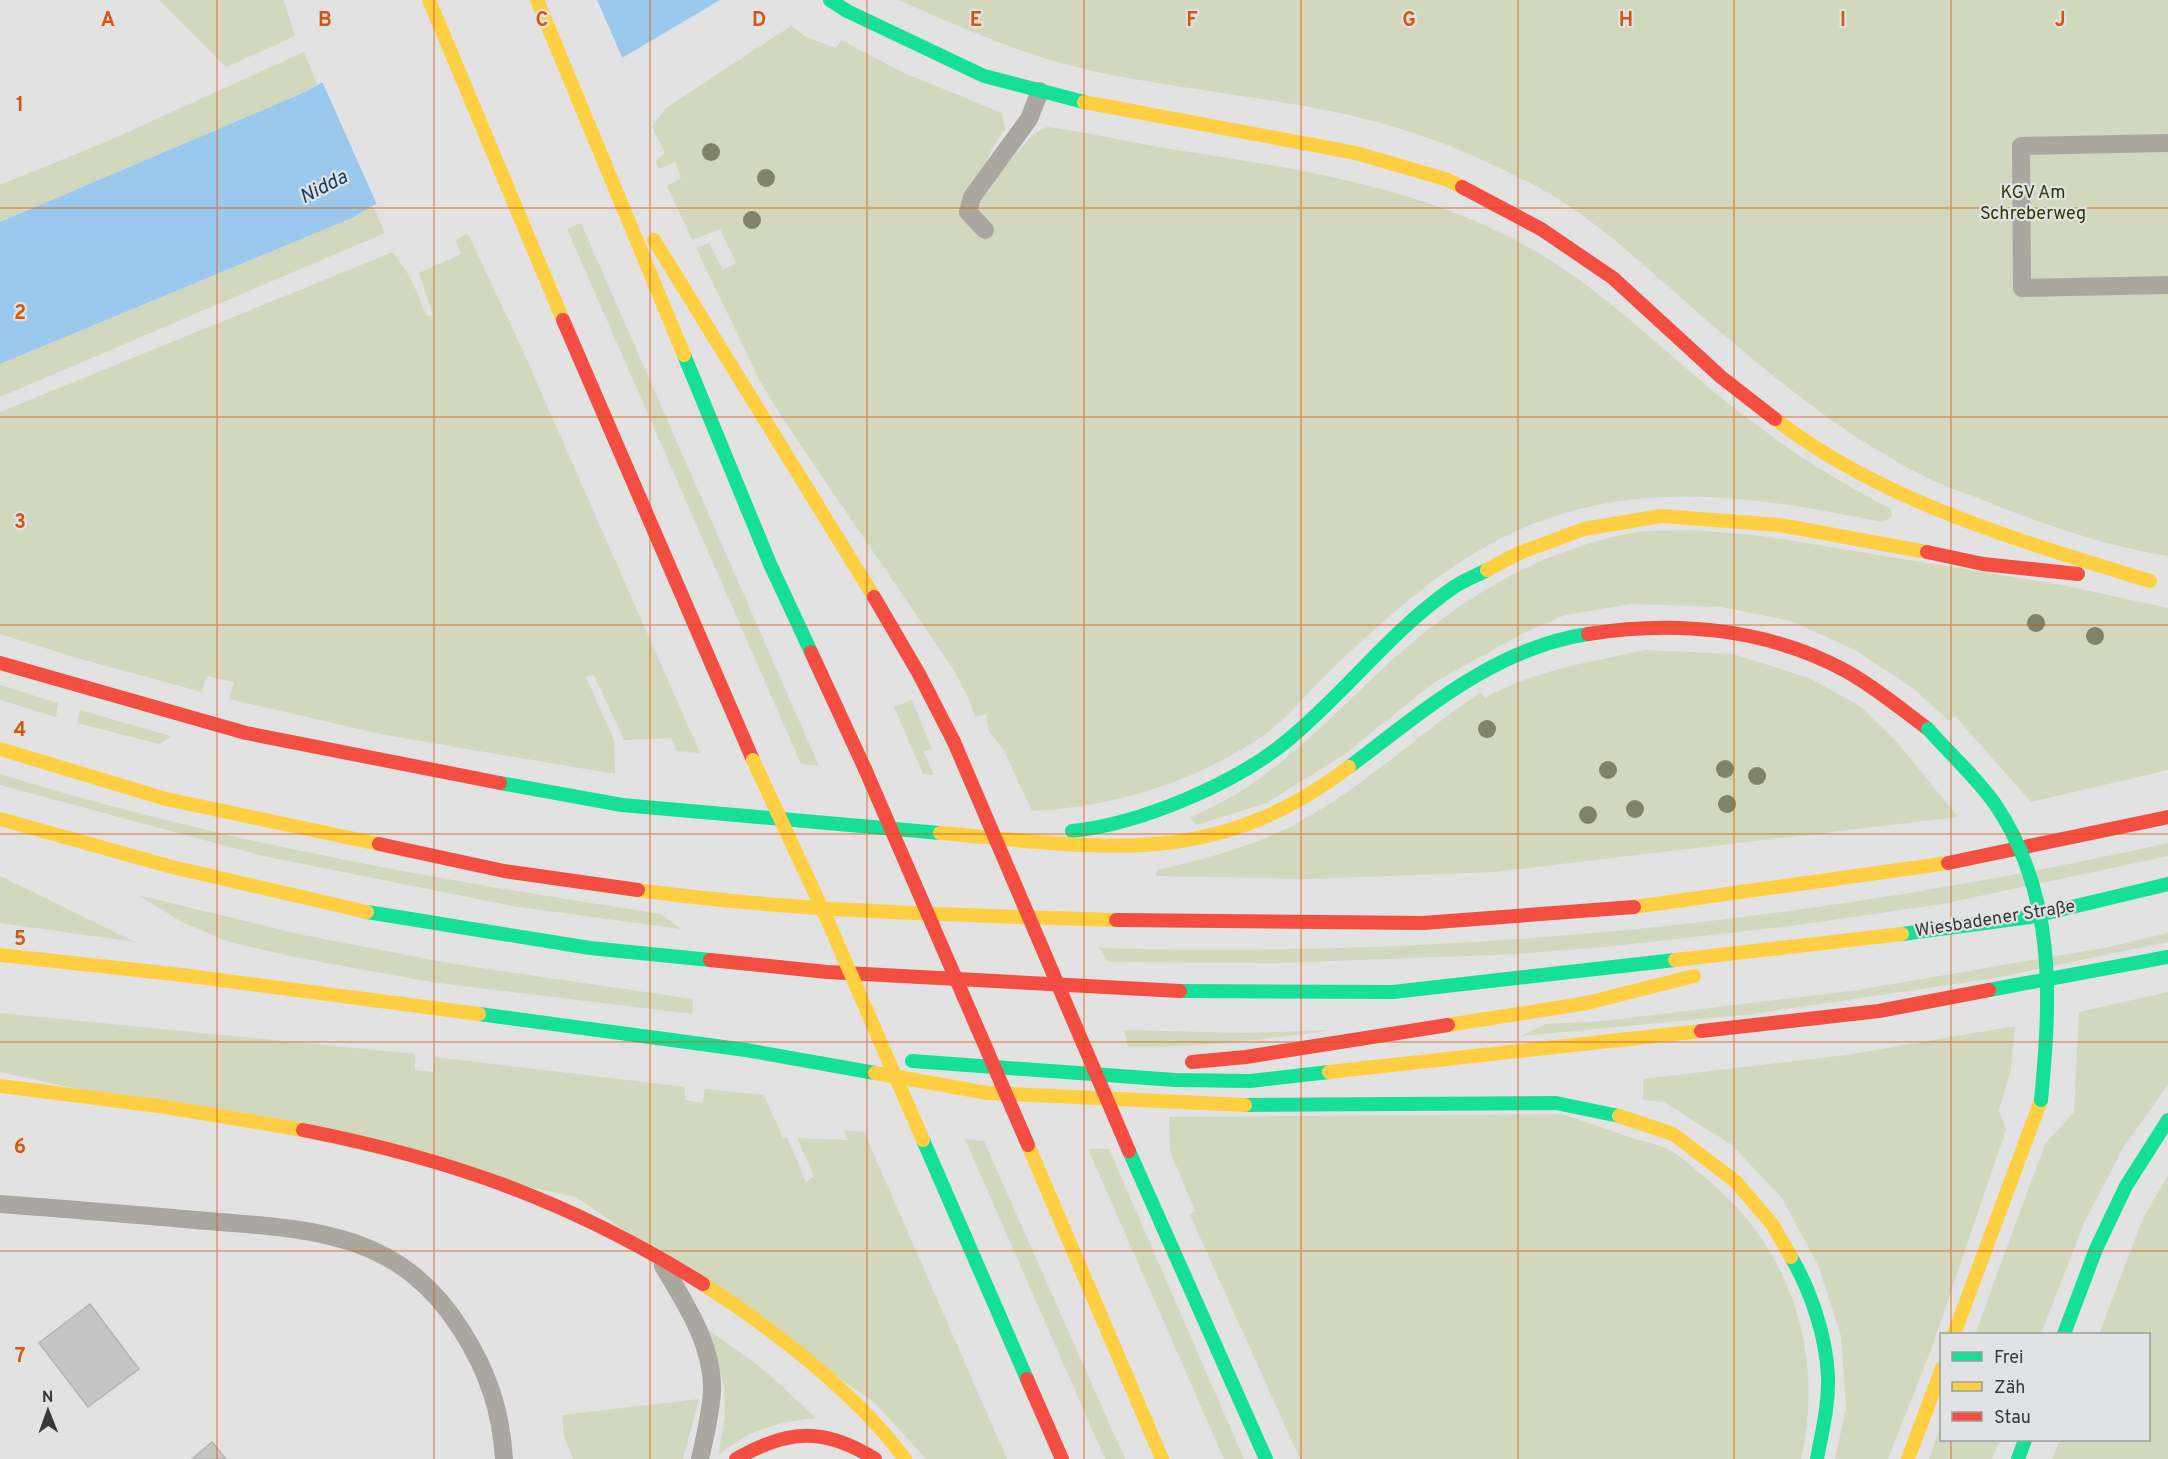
<svg xmlns="http://www.w3.org/2000/svg" width="2168" height="1459" font-family="Overpass,sans-serif">
<rect width="100%" height="100%" fill="#e2e2e3"/>
<path fill="#d1d8bd" d="M159 0H284L295 36 226 67Z
M899 0H2168V556C2105 546 2045 525 1985 501 1966 493 1945 487 1926 477 1850 440 1782 384 1718 330 1654 276 1593 212 1516 176 1476 156 1434 138 1391 126 1300 100 1205 93 1112 75 1038 61 967 31 899 0Z
M791 26 806 37 836 48 841 40 904 73 1002 113 1005 129 992 149 981 177 1004 167 1034 134 1047 127C1093 133 1138 144 1183 151 1307 170 1432 189 1542 255 1612 298 1671 358 1735 409 1784 447 1836 481 1891 509L1892 516 1883 522C1779 502 1678 482 1572 511 1474 537 1401 603 1329 672 1308 692 1289 717 1264 735 1196 782 1114 807 1032 811L1004 751 989 731 986 714 975 717 968 697 953 669 783 419 760 381 696 248 709 243 723 270 736 263 720 229 692 240 667 186 681 178 675 162 659 169 656 161 665 153 652 127 666 108Z
M304 52 317 84 305 92 0 222V185L108 141Z
M373 206 385 233 0 397V364L352 218Z
M581 223 819 766 801 764 567 229Z
M468 234 523 351 700 753 677 751 671 738 624 740 594 675 586 677 614 740 615 774 385 735 229 699 234 682 206 676 202 692 77 658 0 634V412L393 252 410 277 427 316 433 315 419 273 461 254 455 240Z
M1695 530 1762 536 2062 585 2168 608V770L2031 802 1955 716 1949 721 1913 688 1855 650 1791 621 1721 607 1630 604 1565 615 1522 634 1433 683 1345 754 1267 803 1196 825 1190 817C1278 782 1337 707 1407 647 1470 593 1545 550 1627 534 1648 529 1673 531 1695 530Z
M1645 650 1733 654 1809 678 1860 706 1897 742 1958 817 1494 872 1311 879 1156 876 1157 870C1205 858 1255 847 1299 822 1364 786 1419 734 1481 692L1485 698C1534 670 1591 662 1645 650Z
M0 685 58 703 56 717 0 700Z
M912 700 932 749 924 752 934 775 923 774 894 707Z
M80 710 160 733 171 736 159 744 77 723Z
M0 774C216 841 438 880 661 914L681 929 512 906 263 856 0 785Z
M2168 843V856L1942 904 1791 926 1604 947 1518 954 1280 963 1109 962 1099 948C1457 959 1819 921 2168 843Z
M0 876 135 942 0 923Z
M138 895 303 935 454 964 693 999 692 1014 431 982 299 958 229 942 182 922Z
M2168 933V942L1995 978 1753 1014 1521 1036 1546 1024 1604 1021 1858 990 2109 947Z
M2168 992V1085L2123 1148 2084 1223 2041 1334H1975L2045 1144 2074 1112 2079 1012Z
M0 1013 415 1054V1070L433 1072 435 1057 685 1087V1100L702 1103 705 1089 764 1095 783 1138 787 1137 806 1182 814 1176 797 1138 848 1140 844 1130 864 1132 1007 1459H926L874 1402 576 1197 0 1072Z
M2015 1026 2011 1069 1999 1110 2006 1130 1932 1347 1888 1459H1835L1846 1408 1841 1336 1818 1265 1782 1198 1732 1145 1664 1102 1643 1100V1079L1846 1055Z
M1124 1030 1247 1033 1333 1030C1265 1039 1197 1048 1128 1047Z
M1562 1114C1587 1122 1611 1131 1635 1139 1647 1142 1660 1145 1670 1150 1681 1156 1692 1167 1702 1175 1789 1243 1826 1352 1801 1459H1300L1190 1215 1195 1211 1170 1151 1169 1117Z
M965 1139 984 1141 1125 1459H1105Z
M1088 1149H1109L1244 1459H1224Z
M2168 1175V1459H2052L2060 1440H2148V1334H2099L2143 1218Z
M709 1330 764 1370 816 1418C777 1422 748 1430 718 1456L725 1416 724 1387Z
M699 1399 683 1459H573L564 1436 562 1415Z
M1941 1425 1942 1440H2000L1992 1459H1929Z"/>
<path fill="#9bc9ed" d="M467 0H720L352 218 0 364V222L305 92Z"/>
<path fill="#e2e2e3" d="M461 0H597L624 62 378 207 321 79Z"/>
<path fill="#c5c5c5" stroke="#b5b4b5" stroke-width="1.5" d="M90 1304 139 1369 88 1407 39 1343Z
M212 1442 226 1459H192Z"/>
<g fill="none" stroke-linecap="round" stroke-linejoin="round">
<path stroke="#aaa6a0" stroke-width="18" d="M2168 143 2021 146 2022 288 2168 285
M985 230 968 212 972 197 1029 119 1040 91
M0 1204C65 1209 130 1214 195 1220 305 1229 398 1228 462 1331 488 1372 501 1411 504 1459
M663 1266C685 1303 713 1345 712 1390 711 1413 705 1437 700 1459"/>
<path stroke="#16e098" stroke-width="14" d="M830 0 847 11 984 76 1084 102
M684 355 770 564 811 652
M1349 767C1422 712 1494 648 1588 634
M500 783 622 805 940 833
M1072 831C1140 824 1235 784 1288 740 1345 693 1390 632 1451 589 1462 581 1476 576 1487 570
M367 912 590 948 710 960
M1902 934 2030 917 2168 884
M1989 990 2168 957
M1180 991 1393 992 1675 960
M479 1014 746 1050 875 1073
M912 1061 1175 1080 1250 1081 1329 1072
M1245 1105 1556 1103 1619 1116
M923 1140 1027 1379
M1129 1151 1266 1459
M1791 1257C1811 1291 1826 1336 1828 1376 1829 1404 1822 1432 1817 1459
M2064 1334 2096 1249 2126 1186 2168 1120
M2018 1459 2025 1440"/>
<path stroke="#ffcf43" stroke-width="14" d="M429 0 563 320
M537 0 684 355
M1084 102 1356 153 1448 180 1462 187
M654 240 874 597
M1775 419C1884 503 2021 541 2150 581
M1487 570 1519 553 1584 529 1661 516 1780 525 1927 552
M0 749 166 799 379 844
M0 819 172 867 367 912
M940 833C1100 847 1212 871 1349 767
M638 890C796 912 957 915 1116 920
M1634 907 1948 863
M0 955 182 975 479 1014
M1675 960 1902 934
M1448 1025 1587 1003 1694 976
M1329 1072 1701 1031
M875 1073 988 1093 1245 1105
M0 1086 166 1107 303 1130
M1619 1116 1673 1134 1735 1181 1772 1224 1791 1257
M1028 1145 1162 1459
M703 1284C772 1328 856 1393 905 1459
M1954 1334 2041 1100
M1908 1459 1942 1368"/>
<path stroke="#f24e42" stroke-width="14" d="M1462 187 1541 229 1613 278 1721 377 1775 419
M563 320 753 760
M1927 552 1983 564 2078 574
M874 597 919 674 954 742
M1588 634C1675 620 1767 628 1846 671 1875 687 1901 709 1928 729
M811 652 865 769
M0 663 246 733 500 783
M379 844 504 871 638 890
M1948 863 2168 817
M1116 920 1423 923 1634 907
M710 960 827 972 1180 991
M1701 1031 1879 1011 1989 990
M1192 1062 1246 1057 1448 1025
M303 1130C452 1159 574 1203 703 1284
M1027 1379 1062 1459
M736 1459C788 1429 824 1427 875 1459"/>
<path stroke="#16e098" stroke-width="14" d="M1928 729C1950 754 1976 777 1995 804 2056 894 2051 997 2041 1100"/>
<path stroke="#ffcf43" stroke-width="14" d="M753 760 826 917 923 1140"/>
<path stroke="#f24e42" stroke-width="14" d="M954 742 1129 1151
M865 769 1028 1145"/>
</g>
<g fill="#808466">
<circle cx="711" cy="152" r="9"/>
<circle cx="766" cy="178" r="9"/>
<circle cx="752" cy="220" r="9"/>
<circle cx="2036" cy="623" r="9"/>
<circle cx="2095" cy="636" r="9"/>
<circle cx="1487" cy="729" r="9"/>
<circle cx="1725" cy="769" r="9"/>
<circle cx="1608" cy="770" r="9"/>
<circle cx="1757" cy="776" r="9"/>
<circle cx="1727" cy="804" r="9"/>
<circle cx="1635" cy="809" r="9"/>
<circle cx="1588" cy="815" r="9"/>
</g>
<path fill="none" stroke="#d65610" stroke-width="1.5" stroke-opacity="0.55" d="M217 0V1459M434 0V1459M650 0V1459M867 0V1459M1084 0V1459M1301 0V1459M1518 0V1459M1734 0V1459M1951 0V1334M0 208H2168M0 417H2168M0 625H2168M0 834H2168M0 1042H2168M0 1251H2168M1951 1440V1459"/>
<g text-anchor="middle" stroke-width="4.5" stroke-linejoin="round" paint-order="stroke">
<g font-size="18" fill="#2f3800" stroke="#e1e2e4">
<text x="2033" y="198">KGV Am<tspan x="2033" dy="21">Schreberweg</tspan></text>
</g>
<g font-size="18" fill="#373838" stroke="#e1e2e4">
<text transform="translate(1995 918) rotate(-9)" y="6">Wiesbadener Straße</text>
</g>
<g font-size="20" font-style="italic" fill="#0f4263" stroke="#e1e2e4">
<text transform="translate(323 186) rotate(-27)" y="7">Nidda</text>
</g>
</g>
<g font-size="20" text-anchor="middle" font-weight="bold" fill="#d65610" stroke="#e1e2e4" stroke-width="4.5" stroke-linejoin="round" paint-order="stroke">
<text x="108" y="26">A</text>
<text x="325" y="26">B</text>
<text x="542" y="26">C</text>
<text x="759" y="26">D</text>
<text x="976" y="26">E</text>
<text x="1192" y="26">F</text>
<text x="1409" y="26">G</text>
<text x="1626" y="26">H</text>
<text x="1843" y="26">I</text>
<text x="2060" y="26">J</text>
<text x="20" y="111">1</text>
<text x="20" y="319">2</text>
<text x="20" y="528">3</text>
<text x="20" y="736">4</text>
<text x="20" y="945">5</text>
<text x="20" y="1153">6</text>
<text x="20" y="1362">7</text>
</g>
<rect x="1940" y="1333" width="210" height="108" fill="#e1e2e4" stroke="#9d9e9f" stroke-width="1.5"/>
<rect x="1952" y="1352" width="30" height="9" fill="#16e098" stroke="#9d9e9f" stroke-width="1.5"/>
<text x="1994" y="1363" font-size="18" fill="#373838">Frei</text>
<rect x="1952" y="1382" width="30" height="9" fill="#ffcf43" stroke="#9d9e9f" stroke-width="1.5"/>
<text x="1994" y="1393" font-size="18" fill="#373838">Zäh</text>
<rect x="1952" y="1412" width="30" height="9" fill="#f24e42" stroke="#9d9e9f" stroke-width="1.5"/>
<text x="1994" y="1423" font-size="18" fill="#373838">Stau</text>
<g transform="translate(48 1411) rotate(359)" stroke="#e1e2e4" stroke-width="4.5" paint-order="stroke">
<path d="M0-4.5L10 22L0 15L-10 22Z" fill="#373838"/>
<text y="-9" font-size="16" font-weight="bold" text-anchor="middle" fill="#373838">N</text>
</g>
</svg>
